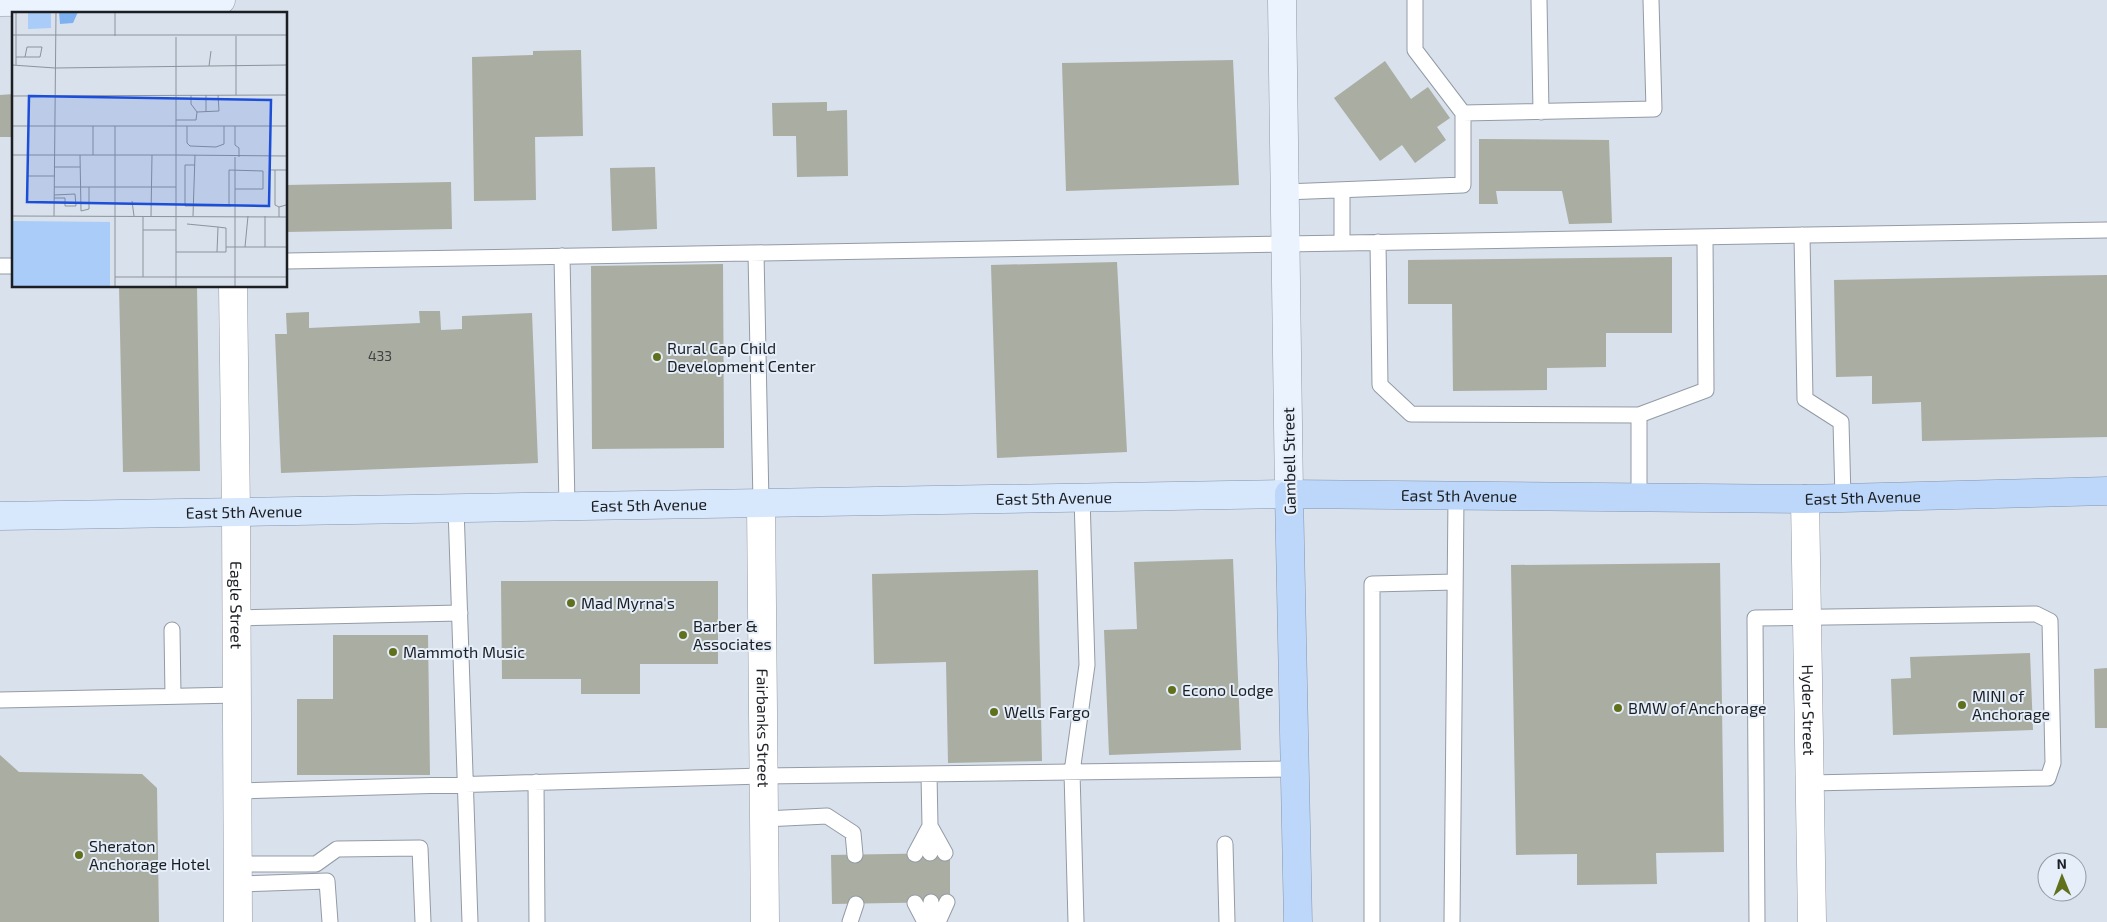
<svg xmlns="http://www.w3.org/2000/svg" width="2107" height="922" font-family="'Exo 2',sans-serif">
<rect width="100%" height="100%" fill="#d8e1ec"/>
<path fill="#aaada1" d="M581 50 583 136 535 137 536 200 474 201 472 57 533 55V51Z
M1233 60 1239 185 1066 191 1062 63Z
M1385 61 1411 99 1428 87 1450 118 1437 127 1446 140 1415 163 1402 145 1380 161 1334 98Z
M14 94V137H0V95Z
M827 102V111L847 110 848 176 797 177 796 136H773L772 103Z
M1479 139 1609 140 1612 223 1569 224 1562 191H1496L1498 204H1479Z
M655 167 657 229 612 231 610 168Z
M451 182 452 229 286 232V185Z
M1672 257V333H1606V367L1547 368V390L1453 391 1452 304H1408V260Z
M1117 262 1127 452 997 458 991 265Z
M723 264 724 448 592 449 591 266Z
M2107 275V437L1922 441 1921 402 1872 404V376L1836 377 1834 280Z
M119 286H197L200 471 123 472Z
M419 311H440L441 330 462 329V316L532 313 538 463 281 473 275 334H287L286 313 309 312V328L420 323Z
M1233 559 1241 750 1109 755 1104 630 1137 629 1134 562Z
M1720 563 1724 852 1656 853 1657 884 1577 885V854L1516 855 1511 565Z
M1038 570 1042 761 948 763 946 662 874 664 872 574Z
M501 581H718V664H640V694H581V679H502Z
M333 635H428L430 775H297V699H333Z
M2030 653 2033 730 1893 735 1891 679 1911 678 1910 657Z
M2107 668V728H2095L2094 669Z
M0 755 19 772 142 774 157 788 159 922H0Z
M950 853V902L832 904 831 855Z"/>
<g fill="none" stroke-linecap="round" stroke-linejoin="round">
<g stroke="#939ba5" stroke-width="17">
<path id="lane" d="M1415 0V50L1463 113
M1539 0 1541 112
M1342 190V243
M1285 192 1463 185V113L1654 109 1651 0
M1802 235 1805 399 1841 422 1843 498
M1378 242 1380 385 1411 414 1639 415 1706 390 1705 237
M756 253 761 503
M562 256 567 506
M286 261 2107 230
M0 266H14
M1639 415V497
M456 508 470 922
M237 618 460 613
M172 630 173 696
M0 700 237 695
M536 782 537 922
M237 791 763 776 1295 769
M764 819 827 816 853 833 855 855
M930 826 945 853
M930 827V853
M1225 844 1227 922
M915 854 930 826 929 774
M238 864H316L337 849 420 848 423 922
M238 884 327 881 330 922
M931 902 932 922
M915 903 925 922
M850 922 856 904
M938 922 947 902
M1076 922 1072 772 1087 665 1082 497
M1372 922V584L1455 582
M1452 922 1456 496
M1757 922 1755 618 2036 614 2050 621 2053 763 2048 778 1810 783"/>
</g>
<g stroke="#939ba5" stroke-width="29">
<g id="street">
<path id="s1" d="M233 286 236 512 238 922"/>
<path id="s2" d="M1805 499 1812 922"/>
<path id="s3" d="M761 503 765 922"/>
</g>
</g>
<g stroke="#939ba5" stroke-width="29">
<path id="secondary" d="M1282 0 1289 494
M0 2 221 0"/>
</g>
<g stroke="#8496ae" stroke-width="29">
<g id="primary">
<path id="s4" d="M0 516 1289 494"/>
</g>
</g>
<g stroke="#8496ae" stroke-width="29">
<g id="highway">
<path id="s5" d="M1298 922 1289 494 1805 499 2107 491"/>
</g>
</g>
<use href="#lane" stroke="#fff" stroke-width="15"/>
<use href="#street" stroke="#fff" stroke-width="28"/>
<use href="#secondary" stroke="#ebf3fe" stroke-width="28"/>
<use href="#primary" stroke="#d7e7fc" stroke-width="28"/>
<use href="#highway" stroke="#bcd7fa" stroke-width="28"/>
</g>
<g fill="#61701c" stroke="#e5eef9" stroke-width="2">
<circle cx="657" cy="357" r="5"/>
<circle cx="571" cy="603" r="5"/>
<circle cx="683" cy="635" r="5"/>
<circle cx="393" cy="652" r="5"/>
<circle cx="1172" cy="690" r="5"/>
<circle cx="1962" cy="705" r="5"/>
<circle cx="1618" cy="708" r="5"/>
<circle cx="994" cy="712" r="5"/>
<circle cx="79" cy="855" r="5"/>
</g>
<g text-anchor="middle" stroke-width="4" stroke-linejoin="round" paint-order="stroke">
<g font-size="14" fill="#3f4242">
<text x="380" y="361">433</text>
</g>
<g font-size="16" fill="#1b1e22" stroke="#e5eef9" text-anchor="start">
<text x="667" y="354">Rural Cap Child<tspan x="667" dy="18">Development Center</tspan></text>
<text x="581" y="609">Mad Myrna's</text>
<text x="693" y="632">Barber &amp;<tspan x="693" dy="18">Associates</tspan></text>
<text x="403" y="658">Mammoth Music</text>
<text x="1182" y="696">Econo Lodge</text>
<text x="1972" y="702">MINI of<tspan x="1972" dy="18">Anchorage</tspan></text>
<text x="1628" y="714">BMW of Anchorage</text>
<text x="1004" y="718">Wells Fargo</text>
<text x="89" y="852">Sheraton<tspan x="89" dy="18">Anchorage Hotel</tspan></text>
</g>
<g font-size="16" fill="#1b1e22" stroke="#e5eef9">
<text transform="translate(1289 461) rotate(-91)" y="6">Gambell Street</text>
<text dy="6" stroke="none"><textPath href="#s5" startOffset="598">East 5th Avenue</textPath></text>
<text dy="6" stroke="none"><textPath href="#s5" startOffset="1002">East 5th Avenue</textPath></text>
<text dy="6" stroke="none"><textPath href="#s4" startOffset="1054">East 5th Avenue</textPath></text>
<text dy="6" stroke="none"><textPath href="#s4" startOffset="649">East 5th Avenue</textPath></text>
<text dy="6" stroke="none"><textPath href="#s4" startOffset="244">East 5th Avenue</textPath></text>
<text dy="6" stroke="none"><textPath href="#s1" startOffset="319">Eagle Street</textPath></text>
<text dy="6" stroke="none"><textPath href="#s2" startOffset="211">Hyder Street</textPath></text>
<text dy="6" stroke="none"><textPath href="#s3" startOffset="225">Fairbanks Street</textPath></text>
</g>
</g>
<g transform="translate(12 12)">
<rect width="275" height="275" fill="#d8e1ec"/>
<path d="M16 0H39V16L16 17ZM0 209 98 210V275H0Z" fill="#a9ccf9"/>
<path d="M47 0H66L61 11 48 12Z" fill="#7db1f1"/>
<path fill="none" stroke="#8c939b" stroke-width="1" d="M79 0H103V24M0 23H275M4 45H13L15 35H30L28 45H13M0 53 43 56 275 53M4 53V0M197 54 199 39M179 83V92L185 100M194 83V100M224 83V24M0 84 275 83M164 108H184L185 100 207 99 206 83M0 114H275M81 114V143M175 114V131L178 134 204 135 212 132V114M223 114V133L227 136V145M0 143H164V25M68 143 69 199 77 197V175M258 144V158H274M183 153H173V194H219M43 155H68M263 158V193L267 195M15 164H43M42 175H164M42 186H53V194H64L63 182 42 183M120 189 122 204M217 194V158L251 159V177H223M0 204 275 205M42 204 44 0M139 204 140 143M181 204 183 143M267 205V195L274 193M175 212 206 215M131 218H164M233 235 236 204M253 235V204M164 240H214V235H275M205 240 206 215 214 216V235M103 265H275M131 265V204M103 275V114M164 275V143L275 144M223 275V145"/>
<path fill="#1d4ed8" fill-opacity="0.15" stroke="#1d4ed8" stroke-width="2.5" d="M17 84 259 88 257 194 15 190Z"/>
<rect width="275" height="275" fill="none" stroke="#1b1e22" stroke-width="2.5"/>
</g>
<g transform="translate(2062 877) rotate(359)"><circle r="24" fill="#e5eef9" stroke="#949ba3"/>
<path d="M0-4L9 19L0 12L-9 19Z" fill="#61701c"/>
<text y="-8" font-size="14" font-weight="bold" text-anchor="middle" fill="#1b1e22">N</text>
</g>
</svg>
